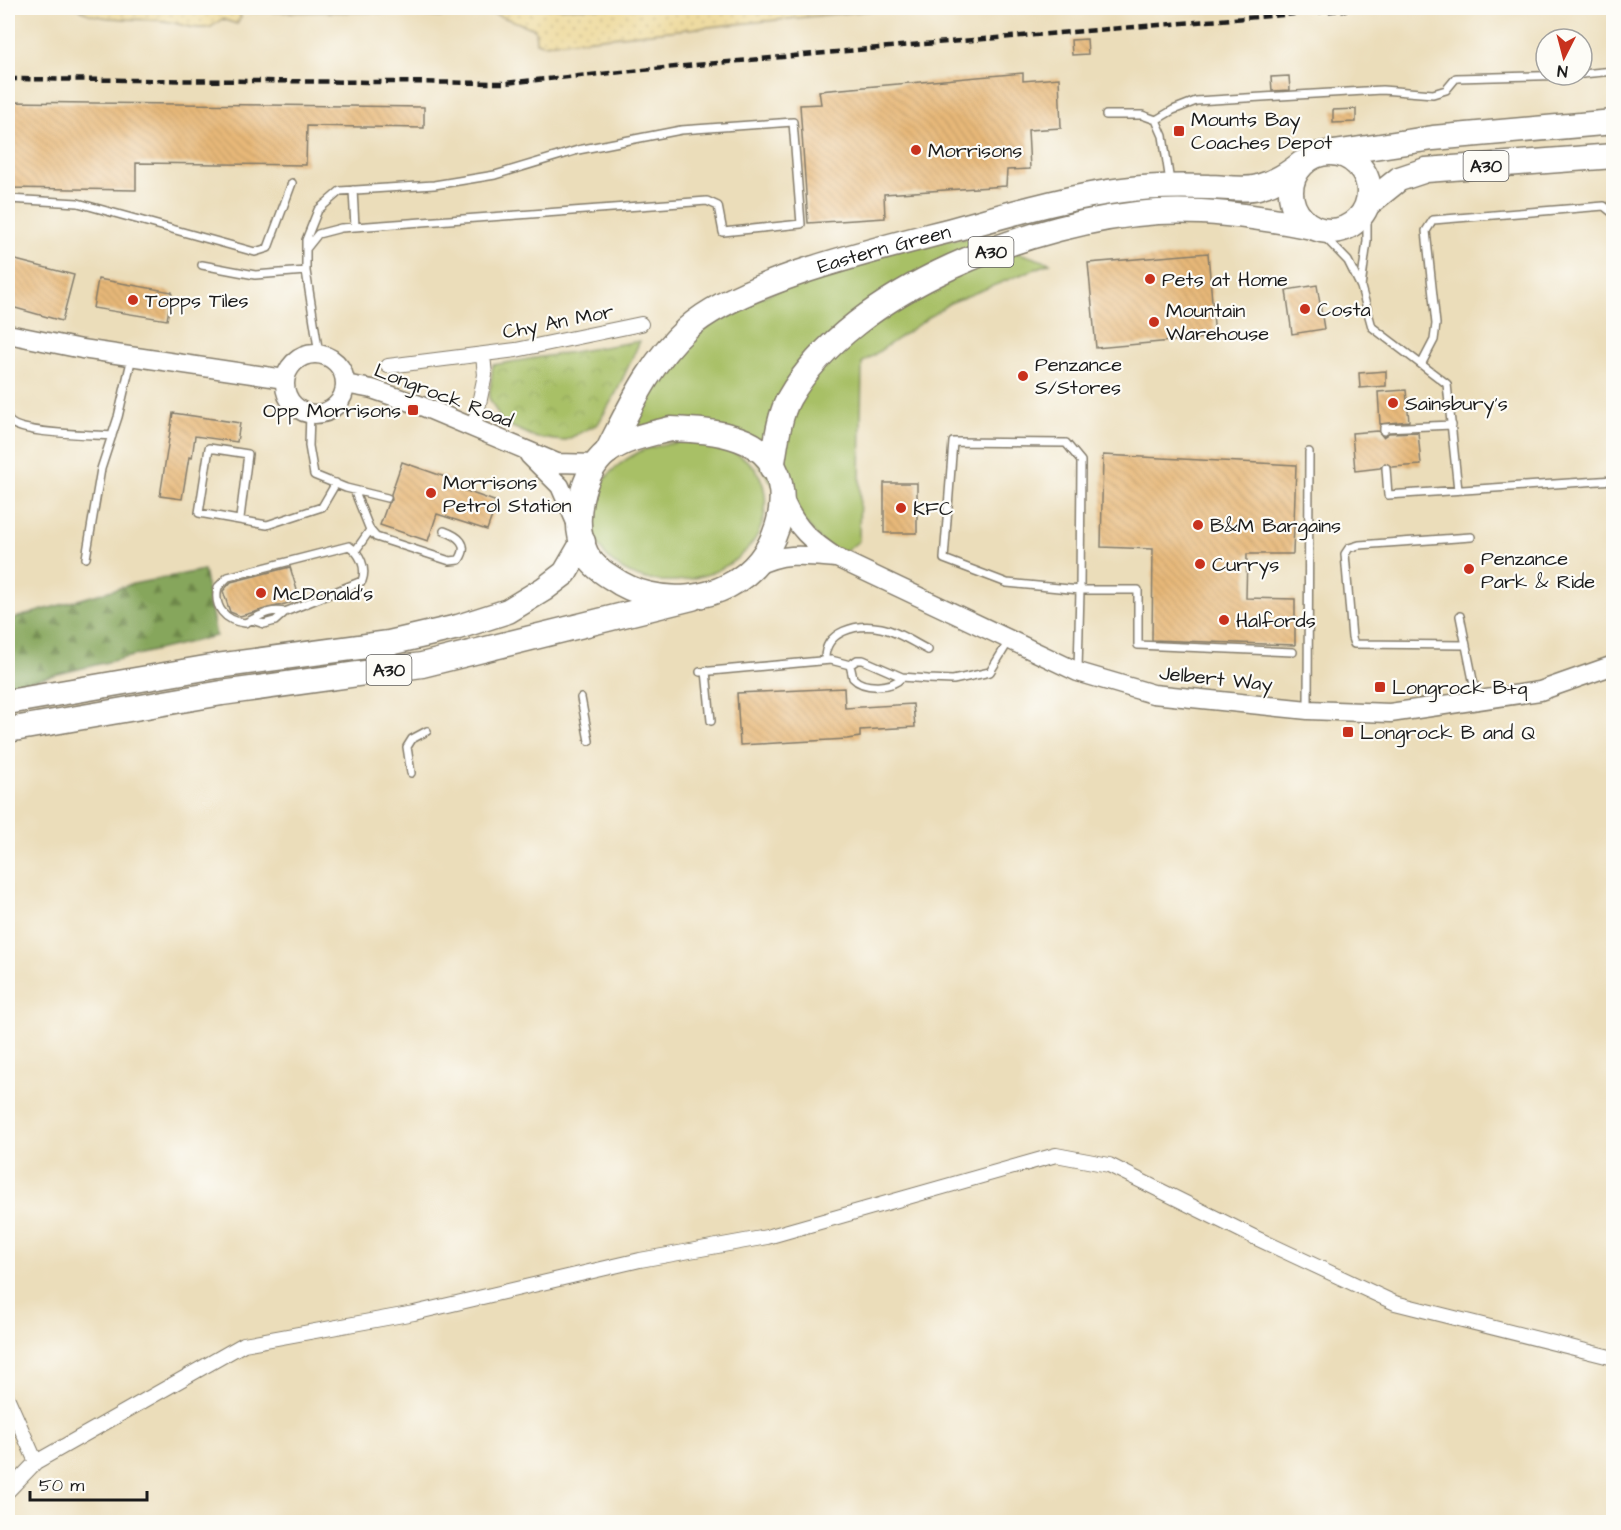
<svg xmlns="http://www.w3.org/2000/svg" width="1621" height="1530" font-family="'Architects Daughter',sans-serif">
<defs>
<pattern id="forest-firs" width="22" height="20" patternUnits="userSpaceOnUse" patternTransform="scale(1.5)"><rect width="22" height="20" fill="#86a65b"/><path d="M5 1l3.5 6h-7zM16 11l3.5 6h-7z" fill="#6d864a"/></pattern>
<pattern id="sand-dots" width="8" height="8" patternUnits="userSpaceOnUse" patternTransform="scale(1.5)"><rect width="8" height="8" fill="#eeda9e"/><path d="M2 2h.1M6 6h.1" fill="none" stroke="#ccba88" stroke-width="1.8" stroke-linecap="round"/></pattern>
<pattern id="park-crowns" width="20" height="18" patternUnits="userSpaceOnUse" patternTransform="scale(1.5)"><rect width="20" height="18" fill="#a8c066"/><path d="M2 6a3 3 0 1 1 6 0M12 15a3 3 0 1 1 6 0" fill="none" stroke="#90a458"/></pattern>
<pattern id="building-back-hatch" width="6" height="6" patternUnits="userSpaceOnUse" patternTransform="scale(1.5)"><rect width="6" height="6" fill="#e7b878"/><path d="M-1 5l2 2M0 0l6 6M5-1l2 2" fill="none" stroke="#c69e67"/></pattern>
</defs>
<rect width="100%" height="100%" fill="#fdfcf7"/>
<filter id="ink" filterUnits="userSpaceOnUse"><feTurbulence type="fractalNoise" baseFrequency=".0167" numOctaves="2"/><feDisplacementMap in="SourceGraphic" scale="12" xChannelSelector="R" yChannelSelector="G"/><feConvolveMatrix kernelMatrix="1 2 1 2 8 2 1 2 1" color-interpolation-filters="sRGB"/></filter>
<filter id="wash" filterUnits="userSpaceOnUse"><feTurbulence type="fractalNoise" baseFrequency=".008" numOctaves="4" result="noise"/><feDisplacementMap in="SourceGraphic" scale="24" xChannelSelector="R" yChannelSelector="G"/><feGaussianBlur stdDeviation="1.35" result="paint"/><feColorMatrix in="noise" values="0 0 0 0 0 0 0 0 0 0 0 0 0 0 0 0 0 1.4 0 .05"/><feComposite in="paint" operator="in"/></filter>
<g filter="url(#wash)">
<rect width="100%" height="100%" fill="#ebddba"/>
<path fill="#a8c066" stroke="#626e41" stroke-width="1.5" d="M973 238 1050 263 950 303 862 363 859 541 837 558 784 500 740 439 624 442 641 385 694 323 899 243Z
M685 441C704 444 725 446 742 457 768 473 771 508 758 534 747 555 724 570 702 576 599 606 546 498 641 451 654 445 671 444 685 441Z"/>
<path fill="url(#forest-firs)" stroke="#51613c" stroke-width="1.5" d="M204 570 216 636 8 686V620L133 584Z"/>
<path fill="url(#sand-dots)" stroke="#857b5d" stroke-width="1.5" d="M78 8H447L441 17 369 12H238L241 17 237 24 222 19C219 21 214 25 211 27 196 31 179 23 164 21 144 18 92 22 78 8Z
M478 8H893L543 44 536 42 535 29Z"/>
<path fill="url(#park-crowns)" stroke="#626e41" stroke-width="1.5" d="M640 341 616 393 598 424 564 441 537 438 503 423 489 398 493 365Z"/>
<g id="blocks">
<path fill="url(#building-back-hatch)" d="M1087 39 1088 54 1072 55 1071 40Z
M1023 73V81L1059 78 1061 128 1028 130 1030 169 1007 170 1006 186 884 194 885 218 808 223 800 105 821 104 819 91Z
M1289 76 1290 90 1272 91 1271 77Z
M8 102 424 107V128L307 126 306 165 136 163V190L8 188Z
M1356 109V122L1333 123V110Z
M1208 253 1215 337 1096 348 1088 263Z
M8 258 74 275 62 321 8 306Z
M98 279 172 292 167 320 93 308Z
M1317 285 1324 329 1292 334 1286 290Z
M1386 371V386L1360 388 1359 373Z
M1406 390 1409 421 1380 424 1378 392Z
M173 413 240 423 237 442 195 436 192 458 189 457 182 499 160 496Z
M1378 431 1383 437 1389 433 1418 432 1421 465 1392 467 1385 463 1380 468 1355 471 1352 433Z
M1103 455 1296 465 1293 554H1247L1246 598 1295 599V645L1152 640 1153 549 1101 547Z
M402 462 448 478 446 484 497 502 487 530 437 514 428 541 380 525 388 503 392 500 391 494Z
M884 483H917V533H884Z
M290 567 300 600 240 616 230 612 223 591 231 582Z
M844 688 845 708 913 704 915 727 860 730V737L847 739 740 745 737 693Z"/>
</g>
</g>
<g filter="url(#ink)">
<use href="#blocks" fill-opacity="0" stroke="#847c6b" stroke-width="1.5"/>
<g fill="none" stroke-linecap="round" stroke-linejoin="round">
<g stroke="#847c6b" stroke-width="10">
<path id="service" d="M1582 74 1614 71
M1106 115H1142L1156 120 1163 136 1170 182
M1156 120 1173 110 1196 101 1382 90 1433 94 1446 90 1456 78 1572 75
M353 190 355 227
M8 199 78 203 255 252 268 248 292 183
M1317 229 1348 261 1361 287 1372 327 1447 384 1458 490
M306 249 318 234 341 228 707 201 718 206 723 232 801 224 793 122 681 130 578 150 495 175 434 185 340 191 318 210 306 240V271L319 354
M202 265 255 275 306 271
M1361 287 1367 241V208
M1422 363 1434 340 1436 324 1426 231 1433 220 1604 206 1614 214
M8 387C8 396 5 411 8 419 15 435 94 434 112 436
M310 413 309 446 314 475 346 488 387 498
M1384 431V428L1452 425
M953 442 1066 443 1081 461 1080 590 1007 583 944 559Z
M1386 468 1388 495 1614 480
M354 490 370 530 376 537 450 561 459 560C470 544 458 536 444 531
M240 518 248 454 209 448 199 513 267 525 322 507 336 483
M356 550 370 530
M86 558 101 469 118 417 132 357
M1460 616 1477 700
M252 620 264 624 275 621 285 612 362 581C367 568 360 553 349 546L228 577 218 587C213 607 225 621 245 623 261 616 267 609 285 612
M1465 645 1354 644 1352 638 1345 554 1349 548 1359 545 1471 537
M825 660C824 631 857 623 881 628 897 631 914 643 928 650
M850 665 857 660H863L902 677 928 679 953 680 990 672 1009 641
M850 665 853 678C863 689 892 689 902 677
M1078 670 1080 590H1138V645L1293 652
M706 671 711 721
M700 672 831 660 850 665
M581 698 589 741
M1308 710 1309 452
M411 773 407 747 412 739 427 731"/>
</g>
<g stroke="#847c6b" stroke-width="16">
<path id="minor" d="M388 366 516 350 641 324
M474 427 485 375 483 355
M8 1399 36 1462
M8 1491 36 1462 244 1344 414 1313 640 1260 767 1237 1056 1155 1109 1165 1256 1238 1395 1303 1614 1358"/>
</g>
<g stroke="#847c6b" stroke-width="21">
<path id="tertiary" d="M8 334 82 349 285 379
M285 384a30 30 0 1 1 60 0a30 30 0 1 1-60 0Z
M345 384 372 389 419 405 557 463 597 464
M529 455 560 486 578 527
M784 500C797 529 810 540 837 558L1078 672 1153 694 1308 710 1390 713 1540 691 1614 665
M754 567C782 552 804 555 835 558"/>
</g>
<g stroke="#847c6b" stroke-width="27">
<g id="trunk">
<circle cx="1330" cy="192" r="39"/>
<path d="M1334 153 1433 138 1614 122"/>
<path d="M1369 203 1399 179 1426 170 1614 156"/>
<path d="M671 429C694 430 717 431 739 439 794 458 790 521 760 560 725 604 656 609 612 578 602 572 590 563 586 553 571 523 581 473 607 452 626 438 650 434 671 429Z"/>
<path id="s1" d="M607 452C630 407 650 362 688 328 742 280 883 248 955 229 1010 214 1066 197 1123 190 1151 186 1180 186 1209 187 1224 187 1244 191 1258 187 1276 182 1288 174 1302 163"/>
<path d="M772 468C776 446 778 418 789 398 853 287 1037 220 1158 212 1209 209 1262 217 1312 227"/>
<path d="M8 702 217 666 389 643 458 627 508 611 544 589 565 573 583 542"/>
<path d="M8 730 222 693 422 665 692 598"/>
</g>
</g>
<use href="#service" stroke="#fff" stroke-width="7"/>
<use href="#minor" stroke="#fff" stroke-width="14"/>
<use href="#tertiary" stroke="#fff" stroke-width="18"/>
<use href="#trunk" stroke="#fff" stroke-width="24"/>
<path stroke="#1c1c1c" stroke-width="4.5" stroke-dasharray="9 4.5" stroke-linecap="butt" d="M8 79 504 83 911 45 1369 8"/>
</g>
</g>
<g fill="#c8321e" stroke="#fdfcf7" stroke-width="2">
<rect x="1173" y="125" width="12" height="12" rx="3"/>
<circle cx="916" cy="150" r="6"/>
<circle cx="1150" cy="279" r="6"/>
<circle cx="133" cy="300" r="6"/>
<circle cx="1305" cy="309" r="6"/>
<circle cx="1154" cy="322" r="6"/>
<circle cx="1023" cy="376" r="6"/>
<circle cx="1393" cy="403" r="6"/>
<rect x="407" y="404" width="12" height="12" rx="3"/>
<circle cx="431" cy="493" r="6"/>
<circle cx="901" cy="508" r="6"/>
<circle cx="1198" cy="525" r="6"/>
<circle cx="1200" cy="564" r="6"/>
<circle cx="1469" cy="569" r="6"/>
<circle cx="261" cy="593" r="6"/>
<circle cx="1224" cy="620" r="6"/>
<rect x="1374" y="681" width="12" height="12" rx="3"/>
<rect x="1342" y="726" width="12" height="12" rx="3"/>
</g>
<g text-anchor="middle" stroke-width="4.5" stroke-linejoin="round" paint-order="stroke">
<g fill="#fdfcf7" stroke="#605f5e" stroke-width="1.5">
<rect x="1463.5" y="151" width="45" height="30" rx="4.5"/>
<rect x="968.5" y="237" width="45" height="30" rx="4.5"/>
<rect x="366.5" y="655" width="45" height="30" rx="4.5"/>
</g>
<g font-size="18" font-weight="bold" fill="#1c1c1c">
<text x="1486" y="172">A30</text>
<text x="991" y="258">A30</text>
<text x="389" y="676">A30</text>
</g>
<g font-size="20" fill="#1c1c1c" stroke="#fdfcf7" text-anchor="start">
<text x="1191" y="126">Mounts Bay<tspan x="1191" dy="23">Coaches Depot</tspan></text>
<text x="928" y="157">Morrisons</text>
<text x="1162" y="286">Pets at Home</text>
<text x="145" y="307">Topps Tiles</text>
<text x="1317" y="316">Costa</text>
<text x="1166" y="317">Mountain<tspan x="1166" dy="23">Warehouse</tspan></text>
<text x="1035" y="371">Penzance<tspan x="1035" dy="23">S/Stores</tspan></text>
<text x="1405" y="410">Sainsbury's</text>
<text x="401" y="417" text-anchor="end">Opp Morrisons</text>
<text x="443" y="489">Morrisons<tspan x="443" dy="23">Petrol Station</tspan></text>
<text x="913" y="515">KFC</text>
<text x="1210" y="532">B&amp;M Bargains</text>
<text x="1481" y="565">Penzance<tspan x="1481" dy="23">Park &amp; Ride</tspan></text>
<text x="1212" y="571">Currys</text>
<text x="273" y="600">McDonald's</text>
<text x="1236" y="627">Halfords</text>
<text x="1392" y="694">Longrock B+q</text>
<text x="1360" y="739">Longrock B and Q</text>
</g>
<g font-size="20" fill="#1c1c1c" stroke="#fdfcf7">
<text dy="7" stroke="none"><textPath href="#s1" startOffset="362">Eastern Green</textPath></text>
<text transform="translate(558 321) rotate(-11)" y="7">Chy An Mor</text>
<text transform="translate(444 395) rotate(21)" y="7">Longrock Road</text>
<text transform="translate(1216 678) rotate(6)" y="7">Jelbert Way</text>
</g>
</g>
<rect width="1621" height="1530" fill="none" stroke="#fdfcf7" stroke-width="30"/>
<g transform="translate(1564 57) rotate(186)"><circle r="28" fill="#fdfcf7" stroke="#a3a29f" stroke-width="1.5"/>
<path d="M0-4.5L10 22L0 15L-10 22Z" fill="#c8321e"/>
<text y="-9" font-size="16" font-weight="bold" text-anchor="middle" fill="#1c1c1c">N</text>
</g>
<path d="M30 1491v9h117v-9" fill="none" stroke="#1c1c1c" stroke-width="3"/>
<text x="39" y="1491" font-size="18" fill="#1c1c1c" stroke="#fdfcf7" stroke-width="4.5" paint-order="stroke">50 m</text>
</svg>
